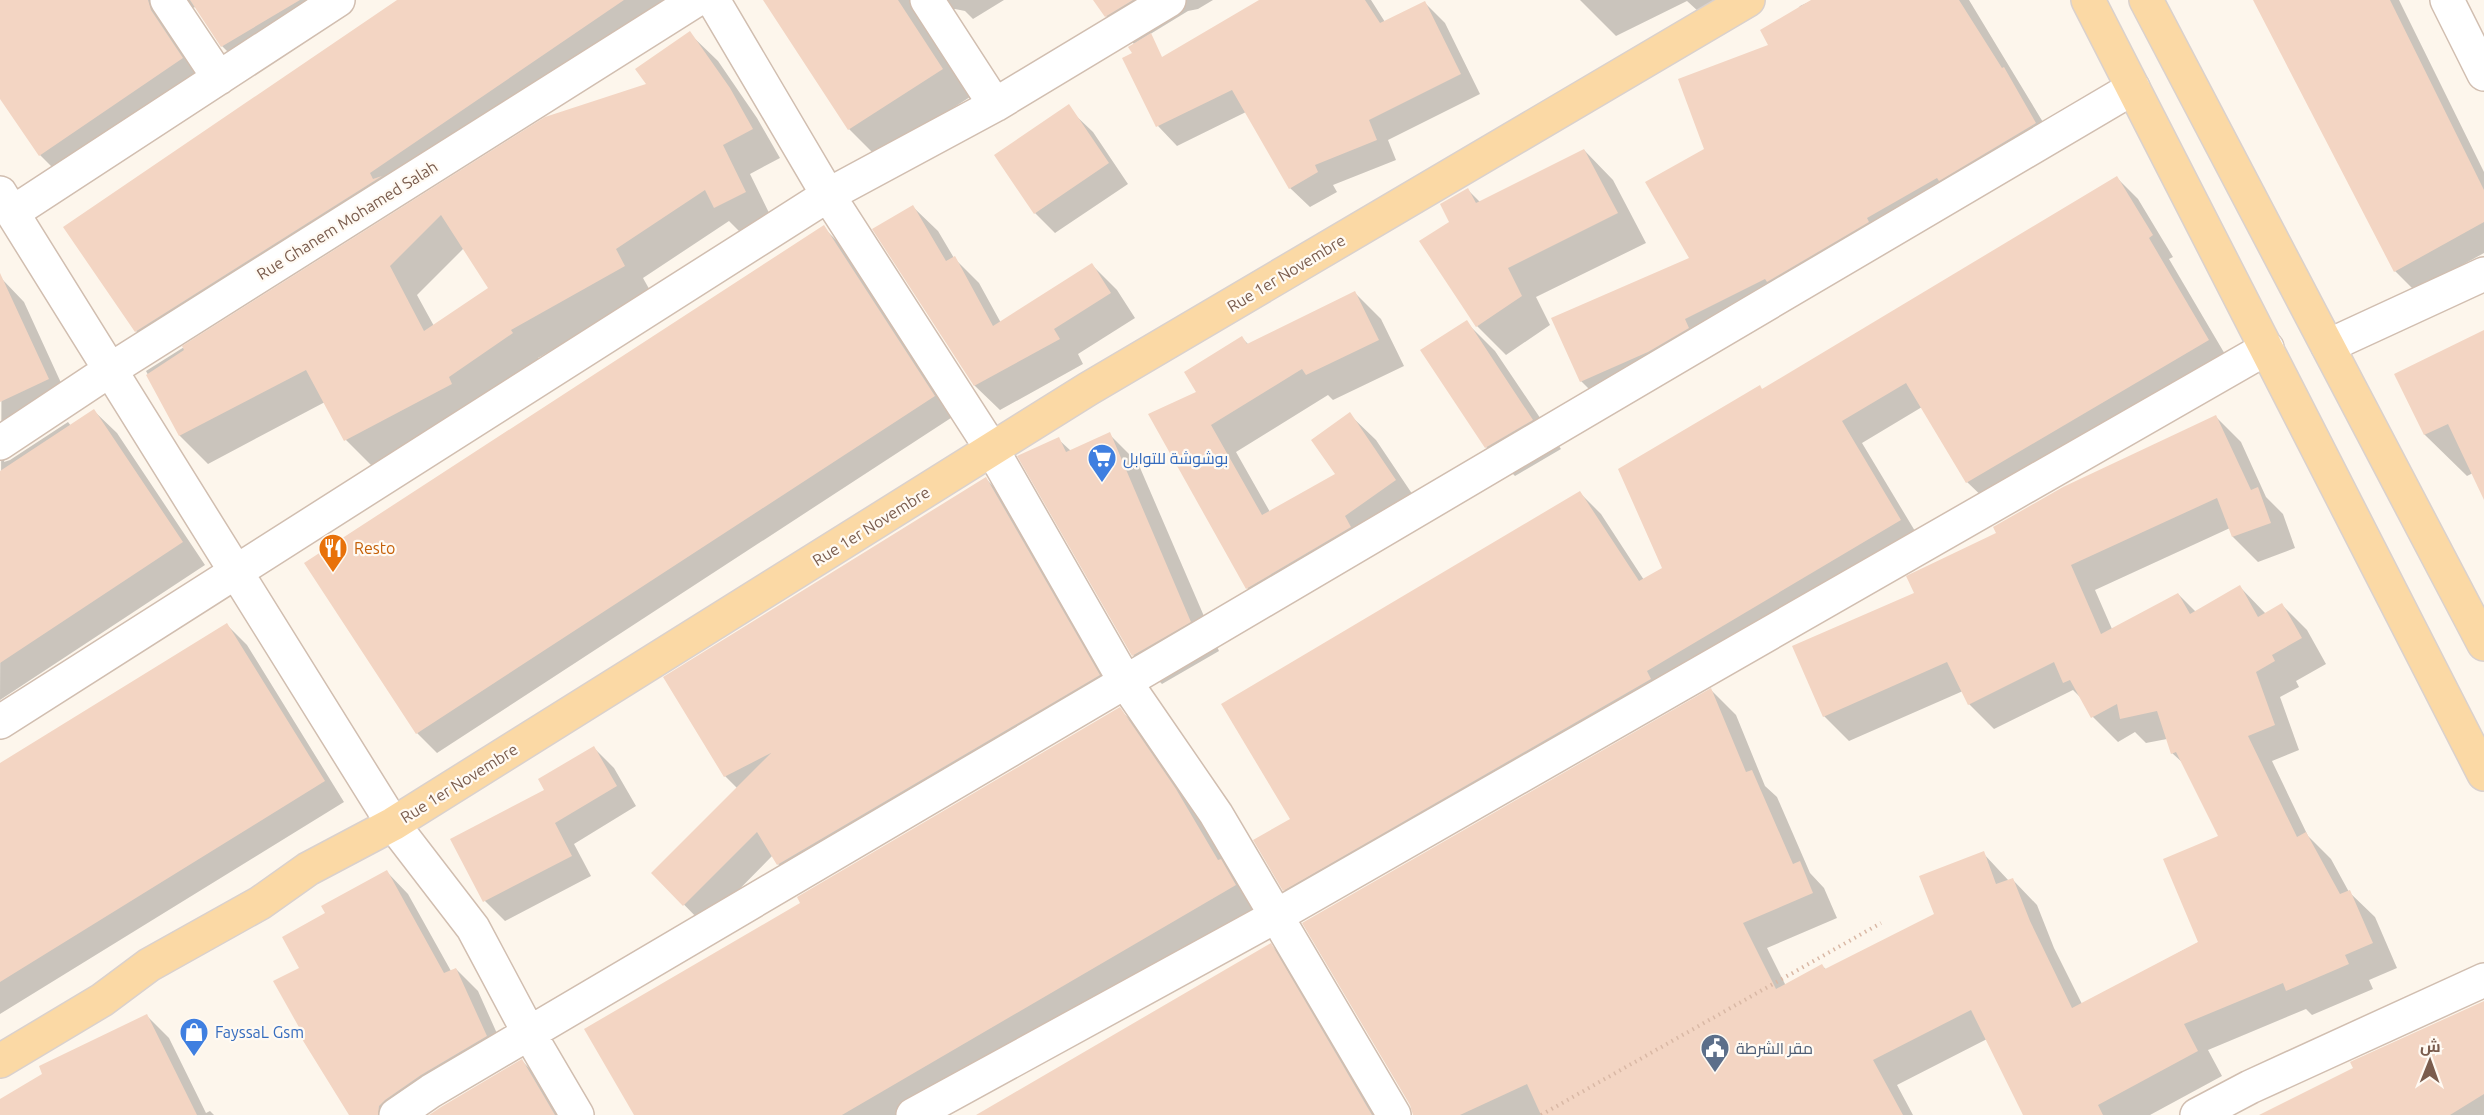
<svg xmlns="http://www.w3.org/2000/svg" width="2484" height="1115" font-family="Ubuntu,Cairo,sans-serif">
<rect width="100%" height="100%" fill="#fdf6ec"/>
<path fill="#0003" fill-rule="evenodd" d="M0 0H335L248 72 222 46 196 7 182 10 208 85 66 181 40 155 0 97Z
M399 0H671L156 351 136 331Z
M765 0H1004L973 19 965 11 955 9 945 12 939 39 934 42 970 97 877 157 849 129Z
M1094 0H1213L1198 9 1188 11 1134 44 1106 16Z
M1262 0H1371L1385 22 1425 3 1445 23 1480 94 1388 140 1396 160 1333 185 1337 192 1310 207 1290 188 1246 112 1177 146 1158 126 1133 76Z
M1580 0H1728L1699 12 1687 1 1616 36Z
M1813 0H1969L2058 147 1604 404 1581 381 1691 259 1706 150 1771 45 1800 6Z
M2254 0H2399L2484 172V253L2415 291 2395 271Z
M689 33 718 61 757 118 780 158 750 174 773 221 743 235 729 221 643 278 652 294 538 358 540 362 374 468 346 440 325 402 208 464 180 436 146 371 546 119 648 85ZM464 248 490 288 434 326 417 295Z
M1072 112 1093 132 1128 184 1055 233 1035 213Z
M1584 150 1613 180 1646 243 1536 297 1550 325 1506 355 1477 326 1451 222 1468 190 1480 202Z
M2117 178 2138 199 2173 257 2169 259 2229 361 1989 503 1967 482 1922 407 1862 443 1921 541 1305 911 1284 890 1292 820 1580 493 1601 514 1644 580 1664 569 1763 390Z
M913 207 938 231 954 258 979 283 1001 323 1092 265 1117 290 1135 318 1078 354 1083 364 1000 410 975 386 874 230Z
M823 227 843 247 954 416 437 753 417 733Z
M2 279 24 302 73 409 5 458 4 462 10 460 68 422 71 426 94 411 117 433 205 565 0 700Z
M1355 293 1381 319 1404 366 1333 400 1328 395 1236 452 1270 512 1337 475 1349 414 1376 440 1421 507 1370 542 1376 554 1273 614 1247 588 1199 393 1242 338 1249 345Z
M1466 322 1495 351 1561 449 1515 476 1486 447Z
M2484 332V496L2473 473 2467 476 2425 435 2396 375Z
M2216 417 2241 442 2266 497 2283 514 2295 548 2258 562 2233 537 2230 528 2095 590 2112 629 2178 594 2196 612 2240 587 2266 614 2282 605 2307 630 2326 664 2296 681 2299 687 2280 697 2299 750 2272 761 2308 836 2331 859 2349 892 2375 917 2397 968 2369 980 2373 989 2312 1015 2306 1009 2208 1050 2222 1076 2150 1115H2024L1987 1039 1897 1085 1913 1115H1414L1711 690 1736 715 1765 786 1777 797 1810 873 1824 888 1837 918 1767 948 1786 986 1822 966 1827 970 1936 914 1983 853 2009 881 2012 879 2037 905 2054 948 2082 1004 2199 942 2220 837 2184 764 2172 753 2167 739 2146 743 2135 732 2118 742 2093 717 2084 701 2073 690 1994 729 1969 704 1963 691 1849 741 1824 716 1916 594 1999 534Z
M1109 434 1138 463 1219 651 1162 684 1133 655 1058 439 1071 451Z
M986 479 1006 499 1119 695 798 884 778 864 773 855 704 925 653 873 737 788 725 776Z
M227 625 247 645 344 802 0 1014V765Z
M1119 709 1145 734 1260 911 910 1115H636L802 904Z
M594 748 614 768 636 806 574 844 591 876 505 921 485 901 452 840 546 791Z
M387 872 408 894 451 971 456 969 478 991 508 1058 416 1115H350L302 1030 301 968 327 914Z
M1271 945 1296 970 1381 1115H979Z
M2484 1002V1115H2263Z
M147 1016 169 1038 206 1113 210 1111 214 1115H0V1101Z
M522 1061 544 1083 563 1115H432Z"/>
<path fill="#f3d5c3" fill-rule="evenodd" d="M0 0H148L151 10 183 58 39 156 0 99Z
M190 0H300L221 47Z
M397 0H624L370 173 373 179 382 176 135 332 63 227Z
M763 0H898L943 69 848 130Z
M1093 0H1133L1105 17Z
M1259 0H1365L1380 23 1425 1 1461 74 1369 120 1377 140 1315 165 1318 172 1289 189 1232 90 1156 127 1122 58 1132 53 1128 47 1151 33 1162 57Z
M1811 0H1959L2002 68 2004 67 2036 123 1939 181 1937 178 1867 218 1869 222 1767 282 1765 279 1685 319 1689 328 1648 352 1580 382 1551 318 1689 258 1645 182 1704 149 1678 79 1768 45 1760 30Z
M2253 0H2390L2484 190V222L2394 272Z
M690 31 730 88 753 129 723 145 746 192 714 208 705 190 616 249 625 266 511 330 513 333 449 377 452 384 344 441 306 370 179 436 146 375 184 350 182 346 545 117 646 84 635 69ZM441 215 488 288 424 331 390 266Z
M1069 104 1109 163 1034 214 994 155Z
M1584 149 1618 213 1508 268 1522 296 1476 327 1419 241 1449 222 1440 204 1468 188 1476 203Z
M2117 176 2153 235 2149 238 2209 340 1966 483 1906 383 1842 421 1901 520 1647 671 1651 679 1283 891 1253 840 1290 819 1221 704 1580 491 1639 581 1662 568 1618 469 1760 385 1762 389Z
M913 205 946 261 955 256 993 326 1092 263 1111 293 1054 329 1060 339 974 386 872 229Z
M824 225 935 396 416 734 304 563Z
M0 273 49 379 0 402Z
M1355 291 1379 340 1306 375 1302 369 1211 425 1262 515 1335 474 1311 440 1350 412 1396 480 1345 516 1351 527 1246 589 1148 414 1196 392 1184 372 1242 336 1247 344Z
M1467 320 1533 420 1485 448 1420 350Z
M2484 330V500L2448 424 2424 435 2394 374Z
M94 409 183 542 0 663V471Z
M2216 415 2251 490 2258 487 2271 523 2232 537 2217 498 2071 565 2101 634 2178 593 2190 614 2240 585 2258 617 2282 603 2302 638 2272 655 2275 661 2256 672 2275 725 2248 736 2297 837 2306 832 2340 894 2350 890 2373 943 2345 955 2349 964 2286 991 2283 983 2184 1024 2198 1051 2098 1105 2103 1115H2023L1971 1010 1873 1060 1903 1115H1541L1527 1084 1460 1115H1413L1410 1105 1302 923 1711 688 1746 772 1752 770 1793 864 1800 861 1813 893 1743 923 1776 989 1822 964 1825 969 1934 914 1919 876 1984 851 1996 884 2013 878 2030 921 2072 1008 2198 942 2163 859 2218 836 2176 752 2171 754 2157 711 2120 719 2117 704 2091 718 2070 680 2063 683 2054 662 1968 705 1947 662 1823 717 1792 646 1914 593 1906 576 1996 533 1993 527 2063 487Z
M1110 432 1191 622 1132 656 1017 456 1059 437 1066 452Z
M986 477 1100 675 777 865 757 832 683 906 651 873 771 753 724 777 663 677Z
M227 623 325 781 0 982V763Z
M1120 707 1176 789 1218 860 1221 859 1236 885 842 1115H634L584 1029 800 903 797 897Z
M594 746 617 786 555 823 572 856 483 902 450 839 544 790 538 779Z
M387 870 444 973 456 968 487 1036 421 1075 385 1100 379 1106 378 1115H349L297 1031 300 1029 273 981 299 968 282 937 325 913 321 906Z
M1271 943 1372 1115H976Z
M2484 1001V1094L2450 1115H2259L2353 1068 2350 1062 2352 1061Z
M147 1014 197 1115H0V1099L42 1074 39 1066Z
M522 1059 555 1115H429L441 1107Z"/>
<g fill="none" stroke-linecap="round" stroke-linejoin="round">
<g stroke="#d1beb0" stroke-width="36">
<path id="minor" d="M167 0 219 78
M713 0 828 195 993 451 1126 683 1216 814 1394 1115
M927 0 995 105
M2447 0 2484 74
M0 193 393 824 473 928 530 1035 577 1115
M12 213 338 0
M2328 346 2484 274
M0 443 110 370 696 0
M0 722 828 195 995 105 1169 0
M396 1115 431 1091 2133 88
M913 1115 1278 915 2267 348
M2197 1115 2250 1087 2484 980"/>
</g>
<g stroke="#dad1cd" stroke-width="36">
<path id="major" d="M2088 0 2484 774
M2146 0 2484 644
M0 1061 102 1000 149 965 260 903 308 869 393 824 1088 389 1748 0"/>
</g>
<path stroke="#d9b8a5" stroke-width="4" stroke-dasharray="1.5 4.5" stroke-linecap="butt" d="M1541 1115 1881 923"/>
<use href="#minor" stroke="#fff" stroke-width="33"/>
<use href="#major" stroke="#fbd9a5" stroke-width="33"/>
</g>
<defs>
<g id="supermarket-pin" transform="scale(1.5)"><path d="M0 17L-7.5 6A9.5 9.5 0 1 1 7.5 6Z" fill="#3f7fe0" stroke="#fffaf3"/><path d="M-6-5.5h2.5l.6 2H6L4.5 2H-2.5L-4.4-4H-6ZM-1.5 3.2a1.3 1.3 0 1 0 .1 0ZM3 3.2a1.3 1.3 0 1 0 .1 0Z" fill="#fff"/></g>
<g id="restaurant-pin" transform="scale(1.5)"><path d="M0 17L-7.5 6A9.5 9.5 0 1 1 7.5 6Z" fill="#e8710a" stroke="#fffaf3"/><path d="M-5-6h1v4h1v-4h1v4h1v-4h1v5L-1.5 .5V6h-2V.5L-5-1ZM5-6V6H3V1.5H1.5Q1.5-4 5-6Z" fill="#fff"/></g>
<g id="shop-pin" transform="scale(1.5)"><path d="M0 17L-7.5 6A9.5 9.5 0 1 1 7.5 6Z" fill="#3f7fe0" stroke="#fffaf3"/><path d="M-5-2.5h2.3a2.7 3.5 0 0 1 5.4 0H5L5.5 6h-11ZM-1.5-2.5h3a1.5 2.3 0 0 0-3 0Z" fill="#fff"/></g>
<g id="civic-pin" transform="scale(1.5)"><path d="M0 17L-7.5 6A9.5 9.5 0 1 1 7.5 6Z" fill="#5c6f8a" stroke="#fffaf3"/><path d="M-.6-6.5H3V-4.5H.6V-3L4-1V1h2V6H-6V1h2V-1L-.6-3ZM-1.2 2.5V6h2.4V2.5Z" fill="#fff"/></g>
</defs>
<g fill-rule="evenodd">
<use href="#supermarket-pin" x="1102" y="458"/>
<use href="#restaurant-pin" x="333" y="548"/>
<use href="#shop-pin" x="194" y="1032"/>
<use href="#civic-pin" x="1715" y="1048"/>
</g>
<g text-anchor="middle" stroke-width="4.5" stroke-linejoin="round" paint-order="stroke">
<g font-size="16" fill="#7a5c4d" stroke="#fffaf3">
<text transform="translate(347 220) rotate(-32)" y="6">Rue Ghanem Mohamed Salah</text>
<text transform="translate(1286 273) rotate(-31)" y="6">Rue 1er Novembre</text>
<text transform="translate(871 526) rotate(-32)" y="6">Rue 1er Novembre</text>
<text transform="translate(459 783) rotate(-32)" y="6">Rue 1er Novembre</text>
</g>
<g font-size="16" fill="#366cbe" stroke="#fffaf3" text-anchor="start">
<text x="1123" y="464">بوشوشة للتوابل</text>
<text x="215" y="1038">FayssaL Gsm</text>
</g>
<g font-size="16" fill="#c56008" stroke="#fffaf3" text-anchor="start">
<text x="354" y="554">Resto</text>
</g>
<g font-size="16" fill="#4e5e75" stroke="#fffaf3" text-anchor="start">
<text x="1736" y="1054">مقر الشرطة</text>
</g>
</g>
<g transform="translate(2430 1061) rotate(1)" stroke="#fffaf3" stroke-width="4.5" paint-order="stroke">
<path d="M0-4.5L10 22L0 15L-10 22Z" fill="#7a5c4d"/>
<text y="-9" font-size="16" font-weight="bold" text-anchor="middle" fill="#7a5c4d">ش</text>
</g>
</svg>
